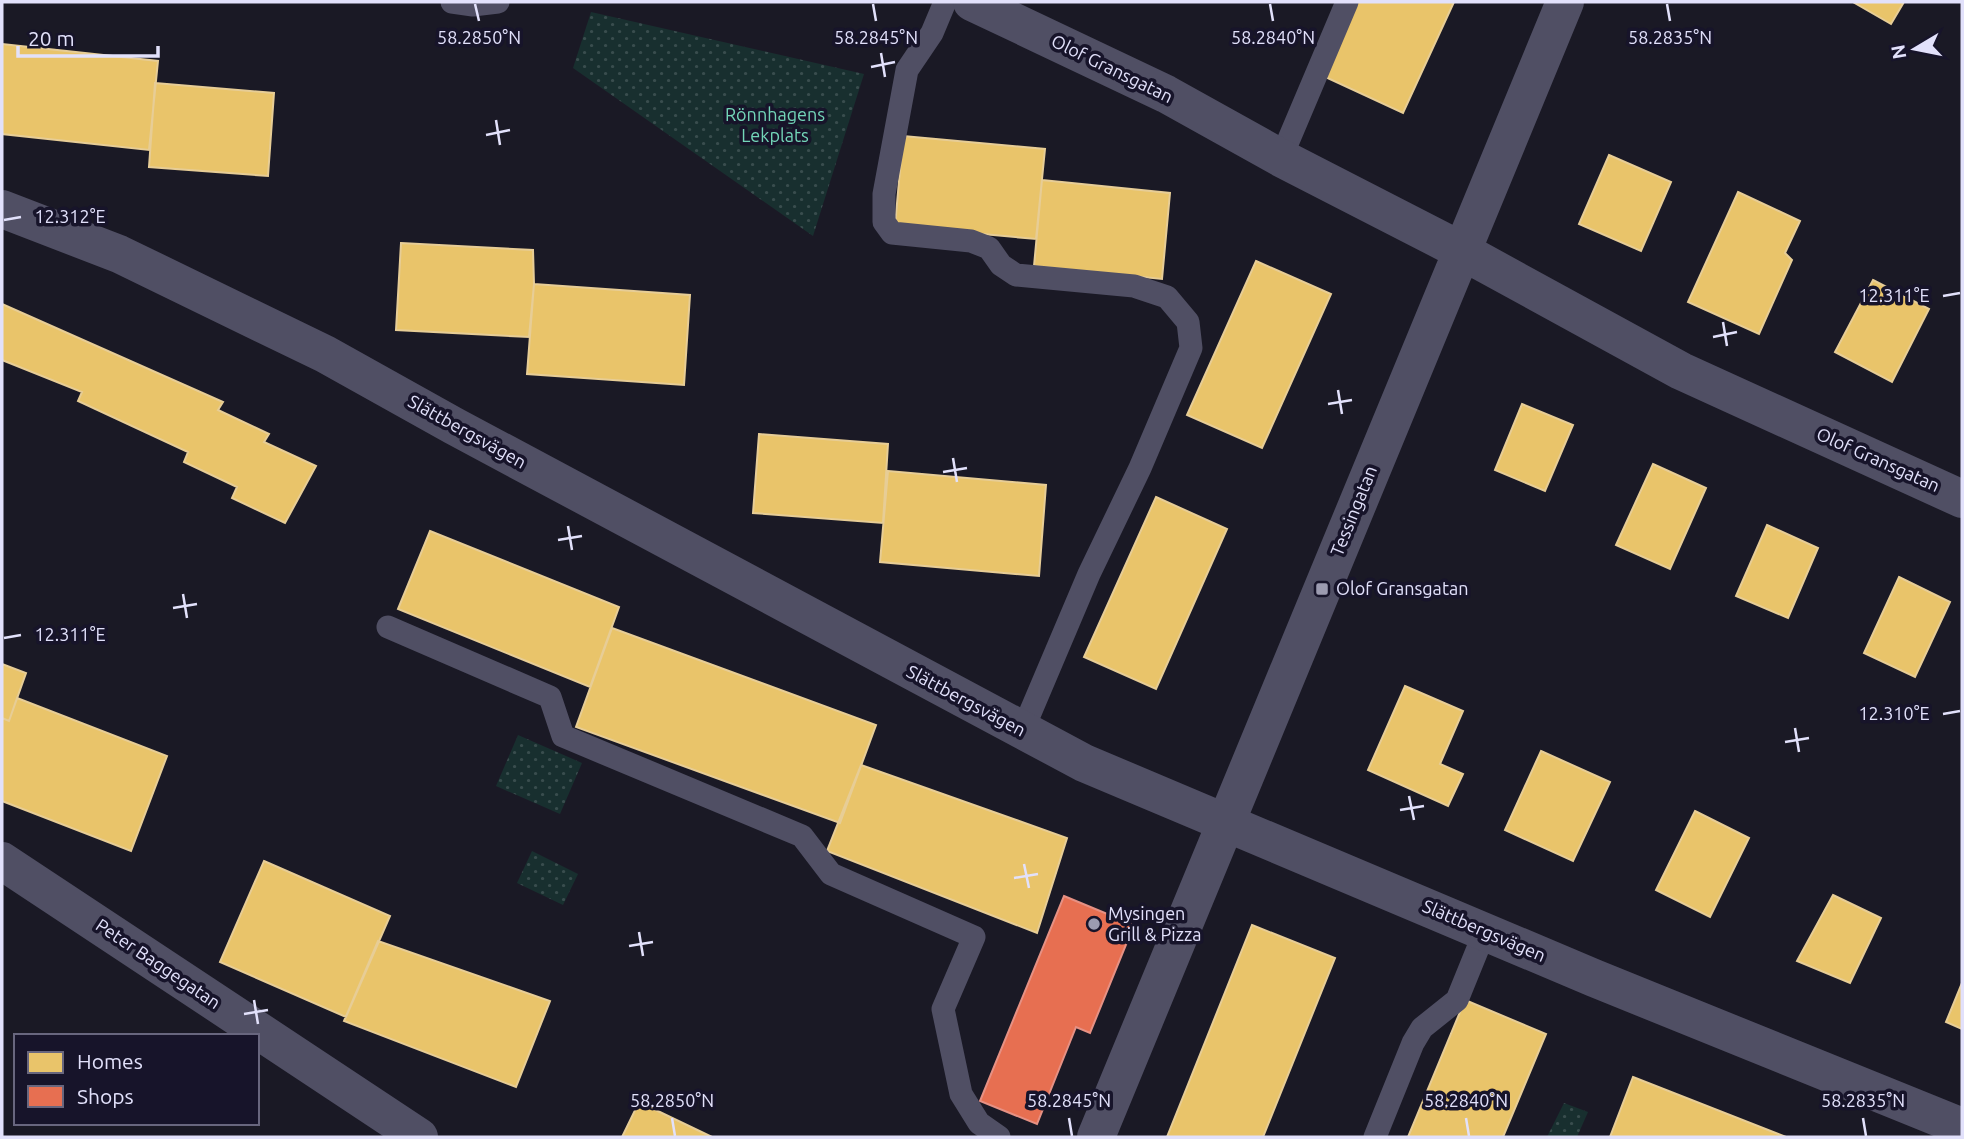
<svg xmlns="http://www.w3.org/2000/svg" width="1964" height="1139" font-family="Ubuntu,sans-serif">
<defs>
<pattern id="grass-dots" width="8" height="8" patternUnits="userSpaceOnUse" patternTransform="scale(1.75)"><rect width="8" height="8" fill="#182f2f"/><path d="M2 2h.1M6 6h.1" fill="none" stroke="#394d4e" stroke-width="1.8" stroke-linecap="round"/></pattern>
</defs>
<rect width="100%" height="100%" fill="#1a1925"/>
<path fill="url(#grass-dots)" d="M591 12 864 74 813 236 573 68Z
M518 735 582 763 560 814 496 786Z
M532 851 578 874 563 905 517 883Z
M1564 1103 1588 1112 1577 1137H1547Z"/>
<path fill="#e9c46a" stroke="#e7cd96" stroke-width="2" d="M1355 2H1454L1403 113 1321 75Z
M1853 2H1904L1891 24Z
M2 44 158 61 149 150 2 134Z
M155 83 274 93 268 176 149 167Z
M903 136 1045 149 1036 239 895 226Z
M1609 155 1671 182 1641 251 1579 224Z
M1042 180 1170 193 1162 279 1034 266Z
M1738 192 1800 221 1785 253 1792 260 1759 334 1688 302Z
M401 243 533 250 534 284 529 337 396 330Z
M1256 261 1331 294 1262 448 1187 415Z
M1873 280 1929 309 1892 382 1835 352Z
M534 284 690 295 684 385 527 374Z
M2 304 223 402 218 410 269 434 264 442 316 466 285 523 232 498 237 487 184 462 188 452 78 401 82 392 2 360Z
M1522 404 1573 425 1545 491 1495 470Z
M759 434 888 444 883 523 753 513Z
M1653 464 1706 488 1670 569 1616 545Z
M888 471 1046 485 1039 576 880 562Z
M1156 497 1227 529 1156 689 1084 657Z
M1767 525 1818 548 1788 618 1736 596Z
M430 531 619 607 590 687 398 609Z
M1899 577 1950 602 1915 677 1864 653Z
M612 628 876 725 840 823 576 727Z
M2 664 26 673 9 721 2 718Z
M1405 686 1463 711 1440 764 1463 774 1448 806 1368 770Z
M17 698 167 756 131 851 2 801V718L9 721Z
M1541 751 1610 782 1573 861 1505 830Z
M861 765 1067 838 1037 933 827 851Z
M1695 811 1749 838 1710 917 1656 890Z
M264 861 390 916 346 1017 220 962Z
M1833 895 1881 918 1850 983 1797 961Z
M1252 925 1335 958 1263 1137H1167Z
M378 941 550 1001 516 1087 344 1021Z
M1962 983V1029L1946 1022Z
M1465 1000 1546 1034 1503 1137H1408Z
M1633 1077 1786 1137H1610Z
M639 1102 712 1137H622Z"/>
<path fill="#e76f51" stroke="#e69184" stroke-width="2" d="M1064 896 1134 925 1090 1033 1076 1027 1037 1124 980 1101Z"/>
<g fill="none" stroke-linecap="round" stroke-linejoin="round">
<path stroke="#504f64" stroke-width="23" d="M452 2 473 5 498 2
M945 2 932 33 907 70 884 194V222L892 233 971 241 989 248 1001 265 1016 275 1134 286 1167 297 1188 322 1191 348 1140 468 1089 574 1022 732
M1281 158 1347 2
M388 627 550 697 563 736 802 836 831 874 974 937 943 1009 961 1094 979 1123 999 1137
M1375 1137 1413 1043 1422 1028 1457 1000 1485 931"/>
<path stroke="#504f64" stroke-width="38" d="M972 2 1166 94 1281 158 1460 250 1681 371 1962 499
M2 209 119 254 325 354 454 426 1084 763 1594 978 1962 1127
M2 861 419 1137
M1096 1137 1565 2"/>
</g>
<path fill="none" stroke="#e2e1fb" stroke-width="2.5" d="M475 4 479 21M873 4 876 21M1270 4 1273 21M1667 4 1670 21M881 53 885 77M871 67 895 62M496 120 500 145M486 135 510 130M4 220 21 217M1943 296 1960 293M1723 322 1727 346M1713 337 1737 332M1338 390 1342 414M1328 404 1352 400M953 458 957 482M943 472 967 468M568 526 572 550M558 540 582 536M183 594 187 618M173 608 197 604M4 638 21 635M1943 714 1960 711M1795 728 1799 752M1785 742 1809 738M1409 796 1414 820M1400 810 1424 806M1024 864 1029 888M1014 878 1038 874M639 932 643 956M629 946 653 942M254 1000 258 1024M244 1014 268 1010M672 1118 675 1136M1069 1118 1072 1136M1466 1118 1469 1136M1863 1118 1866 1136"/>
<g fill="#9c9bb0" stroke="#17142a" stroke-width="2.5">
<rect x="1315" y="582" width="14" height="14" rx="3.5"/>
<circle cx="1094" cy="924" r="7"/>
</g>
<g text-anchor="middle" stroke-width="7" stroke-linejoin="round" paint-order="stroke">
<g font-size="18" fill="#e2e1fb" stroke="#17142a">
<text transform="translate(1112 69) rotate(26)" y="6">Olof Gransgatan</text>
<text transform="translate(467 432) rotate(29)" y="6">Slättbergsvägen</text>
<text transform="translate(1878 460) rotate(24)" y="6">Olof Gransgatan</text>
<text transform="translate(1354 511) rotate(-68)" y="6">Tessingatan</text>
<text transform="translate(966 701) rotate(28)" y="6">Slättbergsvägen</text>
<text transform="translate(1484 931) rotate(23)" y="6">Slättbergsvägen</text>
<text transform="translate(158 964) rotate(34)" y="6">Peter Baggegatan</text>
</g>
<g font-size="18" fill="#73d5b8" stroke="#17142a">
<text x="775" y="121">Rönnhagens<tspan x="775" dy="21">Lekplats</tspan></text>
</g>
<g font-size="18" fill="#e2e1fb" stroke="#17142a" text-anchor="start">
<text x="1336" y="595">Olof Gransgatan</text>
<text x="1108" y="920">Mysingen<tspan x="1108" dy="21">Grill &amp; Pizza</tspan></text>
</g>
</g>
<g font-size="18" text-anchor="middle" fill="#e2e1fb" stroke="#17142a" stroke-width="7" stroke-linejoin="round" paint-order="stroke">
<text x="479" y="44">58.2850°N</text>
<text x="876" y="44">58.2845°N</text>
<text x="1273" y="44">58.2840°N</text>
<text x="1670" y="44">58.2835°N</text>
<text x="70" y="223">12.312°E</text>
<text x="1894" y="302">12.311°E</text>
<text x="70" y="641">12.311°E</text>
<text x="1894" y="720">12.310°E</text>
<text x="672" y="1107">58.2850°N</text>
<text x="1069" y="1107">58.2845°N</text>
<text x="1466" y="1107">58.2840°N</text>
<text x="1863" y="1107">58.2835°N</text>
</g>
<rect width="1964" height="1139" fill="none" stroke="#e2e1fb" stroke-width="7"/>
<rect x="14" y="1034" width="245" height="91" fill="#17142a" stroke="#68667e" stroke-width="2"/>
<rect x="28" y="1052" width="35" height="21" fill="#e9c46a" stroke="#68667e" stroke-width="2"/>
<text x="77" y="1069" font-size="21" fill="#e2e1fb">Homes</text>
<rect x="28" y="1086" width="35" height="21" fill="#e76f51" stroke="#68667e" stroke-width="2"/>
<text x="77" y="1104" font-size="21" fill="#e2e1fb">Shops</text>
<g transform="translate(1915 49) rotate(260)" stroke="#17142a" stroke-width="5" paint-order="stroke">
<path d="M0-5L12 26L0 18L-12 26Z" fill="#e2e1fb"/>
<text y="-10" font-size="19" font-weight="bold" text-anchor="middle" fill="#e2e1fb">N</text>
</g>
<path d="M18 46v10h140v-10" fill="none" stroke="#e2e1fb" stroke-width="3.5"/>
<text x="28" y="46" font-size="21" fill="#e2e1fb" stroke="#17142a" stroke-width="5" paint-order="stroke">20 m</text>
</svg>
